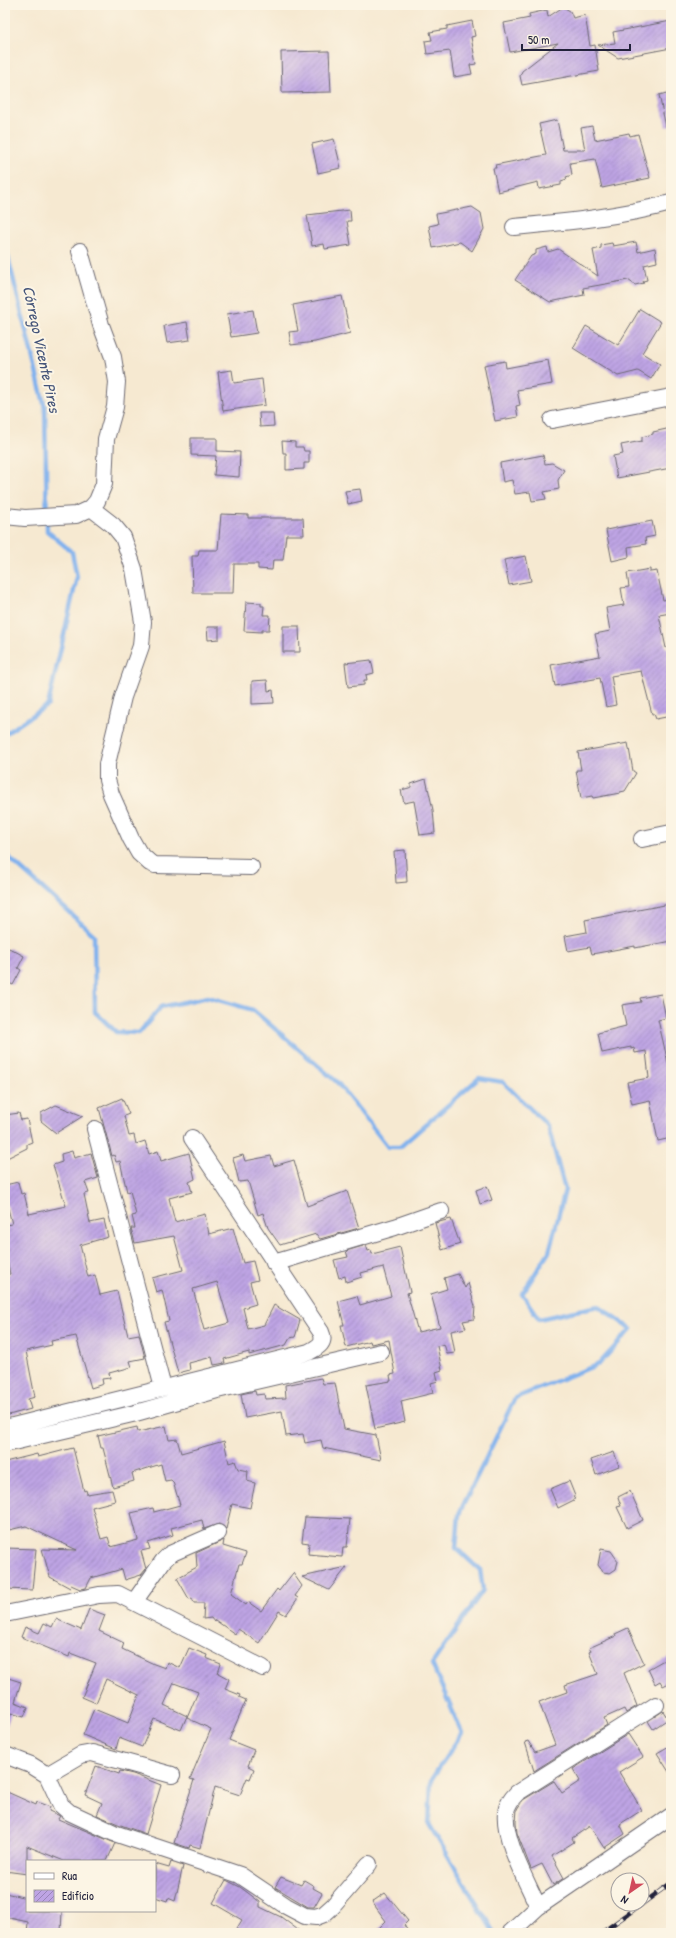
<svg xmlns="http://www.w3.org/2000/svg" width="676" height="1938" font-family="'Patrick Hand',sans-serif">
<defs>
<pattern id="building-hatch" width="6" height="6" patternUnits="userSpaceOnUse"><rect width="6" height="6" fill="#bea4e4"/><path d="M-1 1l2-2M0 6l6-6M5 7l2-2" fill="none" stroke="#9a85ba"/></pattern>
</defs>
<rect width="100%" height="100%" fill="#fcf5e5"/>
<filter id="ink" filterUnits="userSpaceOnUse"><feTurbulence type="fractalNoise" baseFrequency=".025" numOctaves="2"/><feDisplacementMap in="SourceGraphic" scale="8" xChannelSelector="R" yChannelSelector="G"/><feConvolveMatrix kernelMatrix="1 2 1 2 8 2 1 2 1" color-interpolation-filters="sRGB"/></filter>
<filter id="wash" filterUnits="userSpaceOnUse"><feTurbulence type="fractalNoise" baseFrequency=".012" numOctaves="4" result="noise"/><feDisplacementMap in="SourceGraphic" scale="16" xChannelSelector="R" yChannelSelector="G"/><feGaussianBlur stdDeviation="0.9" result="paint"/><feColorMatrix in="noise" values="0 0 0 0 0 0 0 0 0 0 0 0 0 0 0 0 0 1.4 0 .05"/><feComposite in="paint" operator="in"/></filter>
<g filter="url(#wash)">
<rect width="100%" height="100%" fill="#f6e9d1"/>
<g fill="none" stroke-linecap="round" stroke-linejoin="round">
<path stroke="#82b2ed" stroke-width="4.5" d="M5 245 45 408 47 531 72 552 77 577 48 705 5 734
M5 849 6 855 94 935 95 1012 116 1032 139 1033 161 1007 208 997 253 1010 337 1082 388 1147H400L479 1078 503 1082 548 1126 565 1190 549 1252 522 1294 539 1319 598 1306 631 1329 599 1364 515 1398 459 1514 456 1548 480 1570 483 1590 432 1664 462 1733 431 1780 429 1824 494 1933"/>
</g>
<g id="blocks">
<path fill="url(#building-hatch)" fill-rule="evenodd" d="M563 7 570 11 573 18 585 15 590 46 595 45 599 71 522 85 520 76 522 71 558 43 510 52 504 23 530 18 529 14 547 10 548 17Z
M472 21 475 36 471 37 476 64 470 65 472 74 454 77 450 51 427 54 425 41 432 40 430 32 447 29V26Z
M671 21V48L618 58 598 45 615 43 613 32Z
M329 51 331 92 282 93 281 52Z
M671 92V126L666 127 659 95Z
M557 120 563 150H585L581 128 592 126 595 140 629 133 630 136 638 134 650 178 602 188 595 159 570 163 572 175 566 177 567 179 561 181V185L539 189 538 182 498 192 493 168H496L495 165 546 155 539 124Z
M334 139 341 168 318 173 312 144Z
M472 207 481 213 484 229 472 251 460 242 433 248 429 226 438 224 436 214Z
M350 210 351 221H347L351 245 325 249 324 244 312 246 307 215Z
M636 242 638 252 655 248 657 262 644 265 647 280 643 281 644 283 635 285 628 280 583 288 584 295 550 302 515 280 531 256 536 254V250L547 247 548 252 558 249 598 276 593 250 601 248V245L612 243 613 246Z
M342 296 350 333 315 342 291 345 289 332 298 331 293 305Z
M640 309 661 322 642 353 660 364 651 379 638 371 618 376 573 348 586 326 618 345Z
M253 310 257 333 231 337 227 314Z
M187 322 190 340 167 343 164 326Z
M548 360 552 384 517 390 520 405 516 406 518 417 495 421 484 365 505 361 506 368Z
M232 370 234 383 262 379 265 405 223 411 218 372Z
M259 413H273L274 426 260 427Z
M671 428V468L617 478 613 456 623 454 621 445 642 441V437L653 434V432Z
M191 438H217V451L240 452 239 477 214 475 216 456 191 455Z
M282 441 295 442V447H303L304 451H309V463H304V469L286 470V453H283Z
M543 455 545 464 552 463 564 470 558 480 559 489 544 492 546 499 532 501 530 492 515 494 512 480 503 482 500 463Z
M360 489 362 501 348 504 345 491Z
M221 514 248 515V518H303L304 535H286L283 560H273L272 570 258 569V564H234L233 593H193L192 556H198L199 550H218Z
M652 521 655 536 645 538 646 544 628 547 629 557 612 561 606 530Z
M526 556 531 581 509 585 504 560Z
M650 569V572L657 571 663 600 669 599 671 610V613L659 615 666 648H669L671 660V716L656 719 654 714H652L641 671 611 676 616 705 606 707 600 678 555 686 551 665 600 656 595 634 610 631 606 608 624 605 621 588 629 587 627 573Z
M246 602 261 603V606H264L263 615H270L269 630H262V632L244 631Z
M283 626H299L300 652H283Z
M207 627H219V639L208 640Z
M371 660 374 673 366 675 367 680H364V685L348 687 345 663Z
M267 680 268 691 273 690 274 703 252 704V681Z
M628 743 633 771 636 773 625 791 620 792V793L593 798 592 796 581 798 576 770H581L578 752Z
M426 779 433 810 435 833 420 835 414 801 404 803 401 790 409 788 411 787V784Z
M405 850 407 882 396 883 394 851Z
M670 904 671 941 635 948V946L592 954 590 947 568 951 565 936 587 932 585 920Z
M9 948 24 956 18 968 21 970 13 985 5 981V956Z
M661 994 666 1018 658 1020 669 1067 671 1066V1138L658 1141 650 1100 632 1104 627 1082 649 1078 646 1051 635 1053 634 1048 631 1049V1047L602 1053 598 1033 626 1026 622 1005 641 1002 640 998Z
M122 1098 129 1114 124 1116 129 1136 134 1135 136 1144 145 1141 149 1154 158 1151 161 1161 189 1153 195 1179 189 1182 192 1192 169 1198 175 1222 205 1214 209 1234 233 1228 243 1263 253 1261 258 1280 250 1282 256 1304 243 1308 248 1329 264 1325 274 1305 300 1320 296 1334 295 1337 290 1338 286 1345 249 1355V1352L224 1359 225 1363 214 1365 212 1357 189 1363 190 1370 178 1373 164 1322 169 1321 162 1290 156 1292 152 1278 183 1270 174 1236 135 1243 131 1228H135L132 1216 136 1215 130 1191 127 1192 120 1161 116 1162 114 1155 112 1156 99 1108ZM217 1282 229 1323 204 1330 193 1289Z
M56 1105 83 1116 56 1133 41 1121V1113Z
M19 1113 21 1120 27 1119 32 1142 27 1144V1148L5 1159V1115Z
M72 1151 74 1158 91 1153 98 1178 85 1182 89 1193 84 1194 90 1223 104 1220 108 1237 80 1245 88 1277 95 1275 100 1295 117 1291 128 1336 139 1334 145 1358 130 1361 132 1367 109 1373 110 1378 102 1379 103 1384 91 1388 76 1336 51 1341 52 1345 26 1351 35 1397 28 1399 31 1409 5 1416V1275L10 1274 5 1252V1225L12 1224 5 1197V1185L18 1182 21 1194 24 1193 29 1214 66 1206 53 1165 62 1162 61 1154Z
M243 1155 245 1161 271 1156 274 1166 294 1160 307 1206 347 1191 359 1228 320 1239 316 1234 280 1245 268 1228 263 1213 258 1215 248 1181 239 1182 233 1158Z
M487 1186 492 1200 480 1204 476 1190Z
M451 1219 460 1244 442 1250 435 1223Z
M366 1245 368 1251 371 1250 372 1254 400 1247 410 1292 407 1293 418 1332 440 1327 431 1294 447 1289 444 1278 458 1274 465 1288 468 1283 475 1306 474 1319 463 1321 466 1328 451 1331 455 1353 447 1354 444 1344 437 1346 442 1370 436 1372 438 1381 431 1383 433 1393 401 1401 405 1422 375 1429 366 1385 391 1381 390 1375 395 1374 389 1340 371 1344 370 1341 346 1347 341 1325H344L338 1301 357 1296 360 1305 391 1296 383 1267 361 1273 362 1277 346 1282 345 1276 339 1278 334 1260 348 1257 346 1251Z
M321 1378 323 1384 335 1383 344 1429 376 1435 381 1460 323 1448 321 1440 305 1443 303 1434 286 1436 282 1411 245 1418 241 1394 255 1391 256 1395 264 1394 265 1399 286 1398 285 1385Z
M166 1426 169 1440 177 1439 181 1453 224 1441 229 1463 235 1461 238 1469 248 1471 247 1481 255 1483 250 1508 232 1504 226 1529 219 1524 204 1529 202 1520 171 1528 173 1535 148 1543 150 1549 141 1551 146 1569 141 1575 125 1580 122 1569 91 1578 86 1588 80 1589 71 1585 70 1588 50 1577 42 1549 77 1550 26 1526 5 1531V1462L37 1454 38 1457 73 1448 84 1491 86 1490 87 1494 112 1490 115 1501 92 1507 101 1539 108 1537 111 1547 138 1540 131 1513 153 1508 154 1512 180 1505 173 1482 171 1480 165 1481 161 1464 132 1473 134 1481 113 1487 103 1448H101L98 1436 137 1427 138 1432Z
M614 1452 619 1466 596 1475 591 1460Z
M569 1481 575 1496 574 1500 558 1508 550 1489Z
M630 1491 643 1520 627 1528 617 1507 621 1506 618 1497Z
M305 1517 350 1519 347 1547H343L342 1557 308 1554 309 1543 302 1542Z
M224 1540 223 1546 246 1553 242 1564H239L231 1594 246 1605 248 1602 261 1611 277 1589 279 1591 293 1573 302 1586 295 1596 298 1598 286 1615 279 1611 259 1643 238 1629 235 1634 215 1620 214 1622 211 1618 203 1619 204 1603H194L192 1598 189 1599 177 1578 197 1567 196 1553Z
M5 1548 36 1549 32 1590 5 1589Z
M601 1549 611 1551 618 1561 616 1569 610 1573 603 1572 598 1565Z
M347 1567 329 1590 302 1577Z
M89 1609 105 1615 99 1631 124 1643 122 1649 154 1664 165 1668 167 1662 180 1668 189 1648 207 1655 206 1658 221 1664 218 1673 229 1679 225 1689 240 1695 239 1697 246 1700 229 1740 254 1750 248 1766 254 1769 250 1779 247 1778 240 1795 215 1787 200 1848 190 1845 189 1848 174 1843 194 1780 190 1779 211 1729 187 1718 198 1692 174 1683 164 1705 187 1716 181 1730 154 1719 142 1747 119 1738 116 1749 83 1735 94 1709 128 1723 139 1695 106 1679 96 1703 82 1697 96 1663 70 1653 69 1657 21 1637 25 1627 39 1633 44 1623 52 1627 56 1619 81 1630Z
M628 1628 644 1663 624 1673 637 1706 626 1713 624 1709 604 1718 607 1725 534 1771 525 1742 528 1741 535 1752 555 1745 539 1702 567 1692 565 1685 598 1674 589 1652 591 1651 589 1648 616 1636 615 1634Z
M671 1656V1682L663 1686 660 1681 655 1684 648 1669Z
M5 1677 21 1682 15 1702 28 1707 24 1717 11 1713 7 1725H5Z
M663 1711 668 1719 653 1729 648 1721Z
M628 1734 643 1757 619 1772 642 1810 620 1824 625 1834 604 1848 590 1826 572 1838 574 1842 552 1856 564 1878 553 1885 542 1864 531 1869 517 1833 516 1822 517 1809 523 1800 554 1781 562 1793 580 1781 573 1769Z
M671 1745V1775L657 1753Z
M96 1766 119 1774 120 1771 133 1774 161 1785 146 1834 118 1824 97 1815 102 1803 85 1795Z
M5 1791 36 1805 37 1802 50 1807 49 1811 60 1816 58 1819 115 1843 107 1861H64L27 1846V1874L5 1871Z
M171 1862 183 1866 175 1901 168 1898 167 1901 155 1897V1864L169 1868Z
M281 1877 301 1885 304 1880 314 1886 313 1888 322 1893 314 1907H308L275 1887Z
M226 1880 240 1887 260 1902V1907L281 1917 302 1933H234L242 1920 213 1903Z
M5 1893 27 1898V1911H62L61 1933H27L28 1922 5 1917Z
M385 1893 408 1921 404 1925 409 1933H374L386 1921 372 1902Z"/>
</g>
</g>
<g filter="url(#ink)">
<use href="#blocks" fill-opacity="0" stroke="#6c6870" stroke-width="1"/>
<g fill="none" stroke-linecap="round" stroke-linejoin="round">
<g stroke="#6c6870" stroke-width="18">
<path id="street" d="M514 227C567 222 619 217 671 203
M552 420 671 397
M91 508 113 525 123 537 134 569 143 622 141 646 123 697 107 764V780L111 794 131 839 139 853 150 863 155 865 251 867
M5 516 25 518 76 515 91 508 97 501 104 484 106 439 115 407 117 382 113 357 101 325 80 251
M642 839 671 833
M95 1129 163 1388
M274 1263 395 1227 441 1211
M5 1428 309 1352C318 1347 326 1343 321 1332L192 1138
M5 1444 132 1414 217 1390 381 1352
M134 1602 163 1561 170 1554 218 1533
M5 1614 99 1595 118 1594 263 1668
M5 1755 31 1765 47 1775 61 1805 69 1812 114 1833 240 1875 286 1906 305 1916 316 1917 324 1914 333 1906 369 1864
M47 1775 81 1755 92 1753 172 1775
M538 1907C527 1881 503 1840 506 1812 507 1805 512 1798 517 1793L656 1705
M510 1933 538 1907 671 1816"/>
</g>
<use href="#street" stroke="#fff" stroke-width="16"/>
<g stroke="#22223b" stroke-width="4.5">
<path id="rail" d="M642 1904 671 1883
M601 1933 642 1904"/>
</g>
<use href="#rail" stroke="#fcf5e5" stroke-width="3" stroke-dasharray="9" stroke-linecap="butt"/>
</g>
</g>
<g text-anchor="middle" stroke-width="4" stroke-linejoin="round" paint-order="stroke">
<g font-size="16" font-style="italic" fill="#445479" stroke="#fcf5e5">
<text transform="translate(42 349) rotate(78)" y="6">Córrego Vicente Pires</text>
</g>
</g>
<rect width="676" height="1938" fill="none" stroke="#fcf5e5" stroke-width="20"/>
<rect x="26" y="1860" width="130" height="52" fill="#fcf5e5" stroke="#a5a1a1"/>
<rect x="34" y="1873" width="20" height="6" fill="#ffffff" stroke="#a5a1a1"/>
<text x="62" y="1880" font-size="12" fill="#22223b">Rua</text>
<rect x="34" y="1890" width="20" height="12" fill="url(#building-hatch)" stroke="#a5a1a1"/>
<text x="62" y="1900" font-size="12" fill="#22223b">Edifício</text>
<g transform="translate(630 1892) rotate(214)"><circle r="19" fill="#fcf5e5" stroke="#a5a1a1"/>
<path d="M0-3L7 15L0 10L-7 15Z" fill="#d1495b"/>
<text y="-6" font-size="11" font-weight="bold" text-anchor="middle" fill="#22223b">N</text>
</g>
<path d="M522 44v6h108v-6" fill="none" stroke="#22223b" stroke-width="2"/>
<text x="528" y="44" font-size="12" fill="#22223b" stroke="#fcf5e5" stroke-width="3" paint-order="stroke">50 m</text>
</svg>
